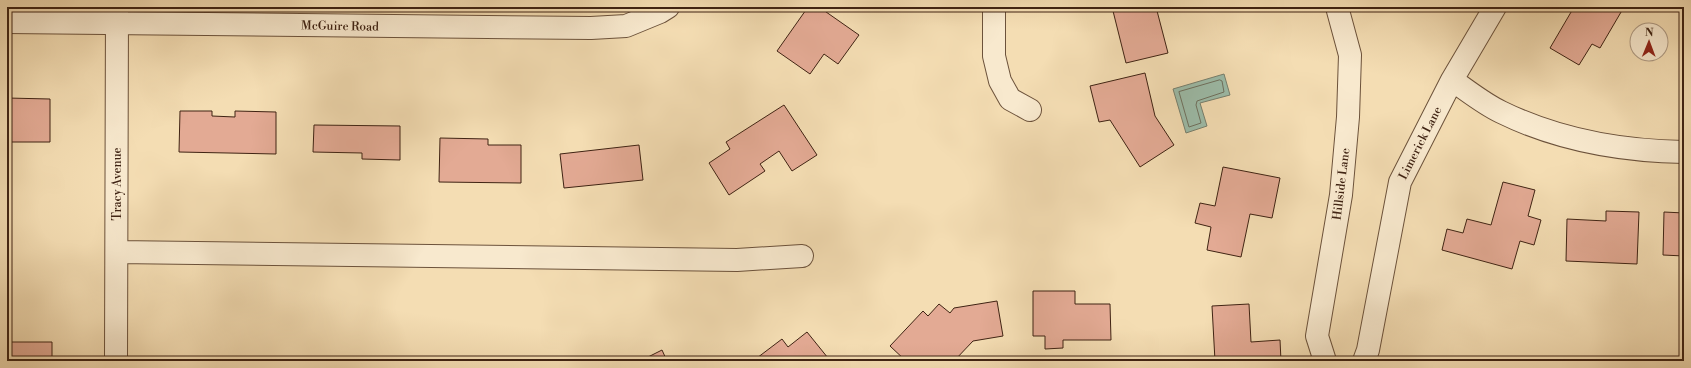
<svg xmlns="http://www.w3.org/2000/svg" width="1691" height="368" font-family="'Libre Bodoni',serif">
<rect width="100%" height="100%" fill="#f4ddb3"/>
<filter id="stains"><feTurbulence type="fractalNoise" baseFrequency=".005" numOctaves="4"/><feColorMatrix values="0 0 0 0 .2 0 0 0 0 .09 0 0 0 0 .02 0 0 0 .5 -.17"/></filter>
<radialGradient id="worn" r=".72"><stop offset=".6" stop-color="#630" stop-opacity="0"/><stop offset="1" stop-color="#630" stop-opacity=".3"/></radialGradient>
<path fill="#9cbca9" stroke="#777f6d" d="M1224 74 1230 95 1200 103 1207 126 1186 133 1173 89Z"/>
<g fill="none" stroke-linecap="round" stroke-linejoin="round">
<path stroke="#6e705e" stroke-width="1" d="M1220 80 1222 81 1224 92 1197 101 1196 105 1201 123 1189 127 1179 92Z"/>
</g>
<path fill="#e3aa94" stroke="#3f2313" d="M808 7H819L859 35 838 64 824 54 810 74 777 51Z
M1112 7H1156L1168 53 1126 63Z
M1574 7H1624L1600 48 1592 44 1579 65 1550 48Z
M1145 73 1155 116 1174 145 1140 167 1110 120 1099 122 1090 86Z
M7 98 50 99V142H7Z
M784 105 817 155 792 171 779 151 760 164 765 171 729 195 709 163 730 149 726 142Z
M180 111H212V116L235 117V111L276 112V154L179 152Z
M314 125 400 126V160L362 159V153L313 152Z
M440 138 488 139V145H521V183L439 182Z
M639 145 643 180 564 188 560 154Z
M1223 167 1280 178 1272 218 1250 214 1241 257 1207 250 1211 227 1195 223 1200 203 1215 206Z
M1503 182 1535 190 1528 216 1541 220 1534 245 1520 241 1512 269 1442 250 1447 229 1463 233 1467 219 1491 225Z
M1606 211 1639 212 1637 264 1566 261 1567 219 1606 221Z
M1664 212 1684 213V256L1663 255Z
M1033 291H1075V304H1110L1111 340H1063V348L1045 349V336H1033Z
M997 301 1003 336 973 341 954 361H906L890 346 923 311 928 316 939 304 950 313 954 308Z
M1249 304 1251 342 1280 340 1281 361H1215L1212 306Z
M807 332 828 358 823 361H753L782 339 788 347Z
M10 342H52V361H10Z
M662 350 667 361H640Z"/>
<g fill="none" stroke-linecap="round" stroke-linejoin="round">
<g stroke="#6c523b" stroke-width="24">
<path id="minor" d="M994 7V56L1000 81 1010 99 1030 110
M7 22 591 28 626 26 660 12 668 7
M1452 80C1468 91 1484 104 1501 112 1558 140 1621 151 1684 152
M117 252 737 260 802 256
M116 361 117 7
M1325 361 1317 336 1341 195 1348 117 1350 55 1337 7
M1364 361 1368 350 1400 182 1452 80 1495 7"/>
</g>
<use href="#minor" stroke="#f8e9ce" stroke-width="22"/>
</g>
<g text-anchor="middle" stroke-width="3" stroke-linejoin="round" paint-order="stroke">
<g font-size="12" fill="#3f2313" stroke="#f8e9ce">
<text transform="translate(340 26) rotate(1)" y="4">McGuire Road</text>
<text transform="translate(1420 143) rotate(-63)" y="4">Limerick Lane</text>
<text transform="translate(117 184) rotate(-90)" y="4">Tracy Avenue</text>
<text transform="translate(1341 184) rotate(-83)" y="4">Hillside Lane</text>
</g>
</g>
<rect width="1691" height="368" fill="none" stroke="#f4ddb3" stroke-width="24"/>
<rect x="8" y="8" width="1675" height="352" fill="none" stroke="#3f2313" stroke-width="2"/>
<rect x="12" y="12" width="1667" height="344" fill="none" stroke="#3f2313"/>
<g transform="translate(1649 42) rotate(1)"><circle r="19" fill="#f8e9ce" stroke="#ae9a83"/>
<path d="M0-3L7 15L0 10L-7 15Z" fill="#8f2418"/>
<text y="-6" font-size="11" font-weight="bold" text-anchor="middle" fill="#3f2313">N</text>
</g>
<rect width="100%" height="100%" filter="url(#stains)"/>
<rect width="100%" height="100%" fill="url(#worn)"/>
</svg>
